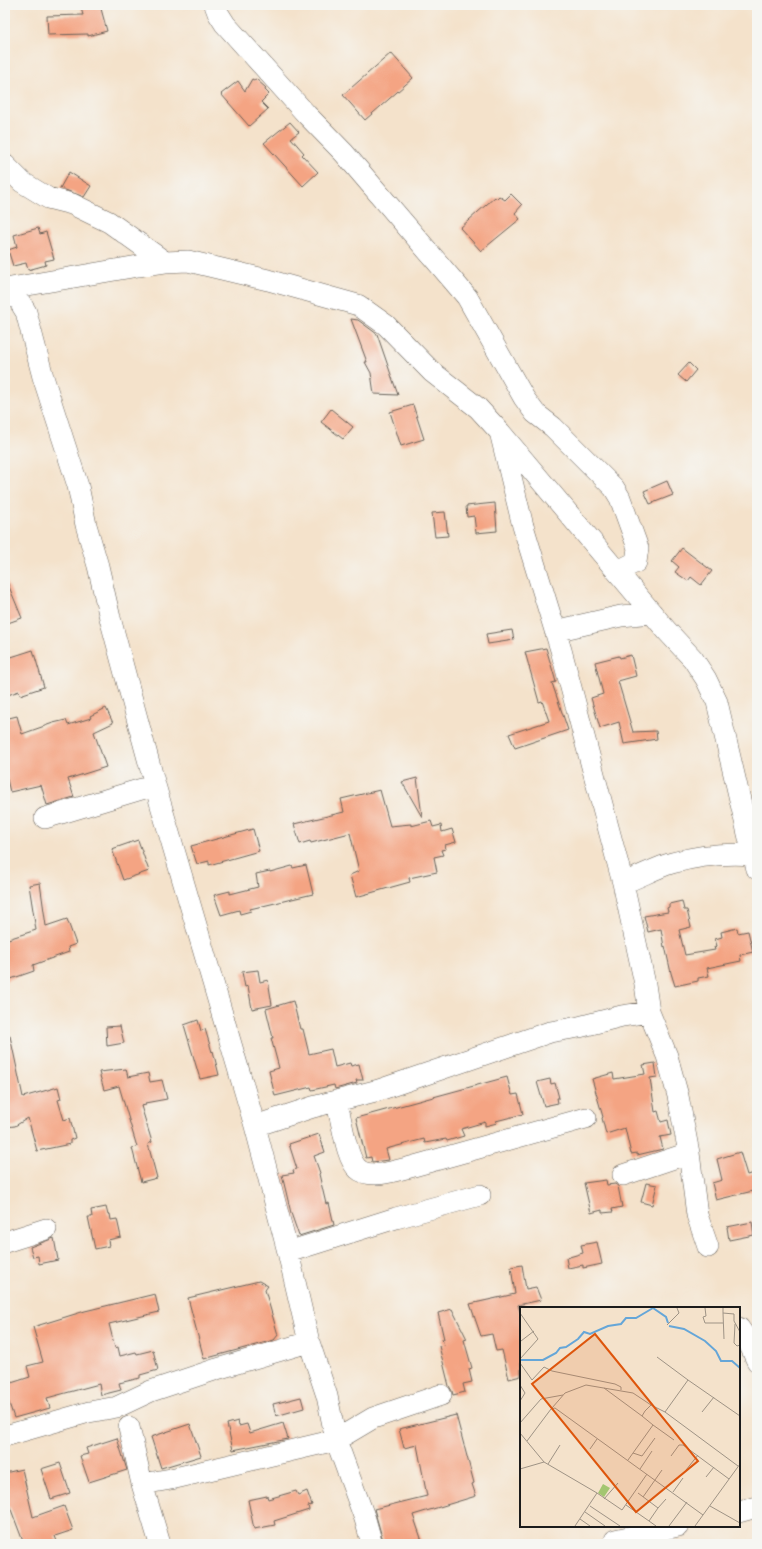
<svg xmlns="http://www.w3.org/2000/svg" width="762" height="1549" font-family="'Libre Caslon Text',serif">
<rect width="100%" height="100%" fill="#f6f6f2"/>
<filter id="ink" filterUnits="userSpaceOnUse"><feTurbulence type="fractalNoise" baseFrequency=".025" numOctaves="2"/><feDisplacementMap in="SourceGraphic" scale="8" xChannelSelector="R" yChannelSelector="G"/><feConvolveMatrix kernelMatrix="1 2 1 2 8 2 1 2 1" color-interpolation-filters="sRGB"/></filter>
<filter id="wash" filterUnits="userSpaceOnUse"><feTurbulence type="fractalNoise" baseFrequency=".012" numOctaves="4" result="noise"/><feDisplacementMap in="SourceGraphic" scale="16" xChannelSelector="R" yChannelSelector="G"/><feGaussianBlur stdDeviation="0.9" result="paint"/><feColorMatrix in="noise" values="0 0 0 0 0 0 0 0 0 0 0 0 0 0 0 0 0 1.4 0 .05"/><feComposite in="paint" operator="in"/></filter>
<g filter="url(#wash)">
<rect width="100%" height="100%" fill="#f4e2cb"/>
<g id="blocks">
<path fill="#f4a483" d="M95 5H100L107 31 88 36V34L48 35 47 16 83 15 81 8Z
M391 53 413 78 365 120 343 95Z
M252 79 254 80 256 79 266 88 265 90 269 94 261 102 268 109 249 126 221 94 238 81 245 91Z
M290 122 299 132 291 138 304 153 302 155 318 172 303 186 264 143Z
M69 172 91 186 84 197 60 188Z
M511 194 522 205 515 213 520 219 481 251 460 228 495 197 496 199 499 196 505 200Z
M38 228 40 234 46 232 54 259 45 261 46 265 28 270 26 263 13 266 8 250 17 247 14 235Z
M351 319 358 320 377 334 398 395 374 394 371 373 365 362H367Z
M689 363 696 370 686 382 678 375Z
M413 405 424 439 401 446 390 412Z
M331 409 353 427 343 439 321 422Z
M667 481 673 495 650 504 644 491Z
M495 503 497 531 476 533 474 516 467 517 466 506Z
M445 512 448 536 435 537 432 513Z
M682 548 712 571 701 585 691 577 688 581 675 572 679 567 672 561Z
M5 577 22 618 5 624Z
M512 630 514 640 488 644 486 634Z
M546 648 556 682 552 683 568 730 515 748 509 734 549 721 542 701 539 702 525 652Z
M33 650 44 687 20 695 19 691 5 696V659Z
M631 655 636 676 618 681 633 732 656 731 657 739 624 744 619 722 600 728 591 698 603 694 595 662 619 656 620 658Z
M106 708 113 723 94 732 106 767 68 779 74 797 47 805 41 785 10 792 5 771V719L17 716 22 734 53 723 66 720 68 725 91 718 90 716Z
M417 778 422 816V817L402 782Z
M380 790 390 826 411 824V826L431 821 433 827 441 825 442 832 452 829 456 842 445 845 446 849 441 850 443 855 434 857 437 872 409 878 410 882 356 897 350 875 359 871 350 833 311 843 310 841 300 844 294 824 344 812 341 799Z
M253 829 259 851 209 865V861L197 864 191 846Z
M138 840 149 871 123 880 112 849Z
M306 865 313 894 250 909 251 911 240 914 239 910 221 915 214 895 230 891V894L258 887 256 874 270 871V872L292 866 293 868Z
M40 883 46 926 67 919 76 944 68 947 69 952 33 965 34 971 5 981V940L36 930 29 885Z
M682 901 684 910H687L691 927 679 930 685 955 715 950 714 947 717 946 715 939 722 937 721 932 737 928 738 933 748 931 753 952 740 955 741 961 707 968 709 976 698 978V981L675 986 671 973 665 946 664 947 661 929 648 932 644 916 668 912 667 908 669 907V904Z
M258 970 260 982 268 980 272 1005 252 1009 248 986 245 987 242 972Z
M293 1001 300 1029H303L309 1054 331 1049 335 1067 350 1063 351 1066 359 1064 363 1080H356L357 1083 335 1089 334 1085 312 1090 311 1087 275 1096 269 1071 279 1068 271 1038H273L266 1009Z
M198 1020 201 1031 205 1029 212 1052 213 1051 219 1075 200 1079 184 1025Z
M120 1026 124 1043 107 1046 106 1027Z
M5 1036H10L23 1097 58 1087 61 1099 58 1100 64 1120 70 1118 75 1138 70 1140V1144L37 1151 28 1118 15 1126 5 1127Z
M655 1063 657 1077 650 1078 655 1112 658 1111 661 1122 668 1120 671 1135 660 1137 663 1149 637 1155V1153L631 1154 625 1128 606 1134 602 1118 603 1117 592 1079 613 1073 614 1079 645 1074 643 1065Z
M126 1069 128 1077 148 1073 150 1082 162 1080 167 1099 145 1103 146 1105 141 1106 152 1142 148 1144 157 1178 141 1182 132 1148 137 1147 119 1086 104 1090 99 1072Z
M507 1077 512 1095 518 1094 523 1114 496 1121 497 1123 485 1126V1122L461 1129 464 1136 447 1141 446 1139 425 1143 424 1139 386 1149 389 1160 372 1162 371 1157 366 1158 356 1118Z
M550 1079 551 1084 555 1083 559 1098H557L558 1103 544 1106 537 1082Z
M319 1134 325 1152 314 1156 320 1173 319 1174 326 1204 329 1203 334 1225 299 1236 291 1213 282 1175 294 1173 293 1170 297 1169 289 1144Z
M740 1152 747 1175 757 1172V1190L716 1200 712 1183 722 1180 717 1159Z
M606 1180 607 1185 615 1184 618 1186 622 1207 612 1209 613 1212 602 1213V1210L591 1213 584 1183Z
M646 1183 657 1185 652 1205 641 1202Z
M106 1207 108 1215 110 1214 111 1220 117 1219 121 1237 108 1240 109 1246 95 1249 88 1217H92L91 1210Z
M752 1222 754 1235 729 1240 727 1227Z
M54 1238 58 1260 39 1264 38 1256 33 1257 30 1247Z
M597 1242 602 1264 583 1268V1265L568 1268 566 1258 583 1253 581 1245Z
M522 1265 526 1289 536 1287 541 1300 518 1305 521 1315V1376L509 1379 502 1350 496 1351 492 1334 481 1336 470 1304 515 1294 511 1267Z
M259 1281 268 1286 265 1290 278 1335 274 1340 204 1359 188 1298Z
M155 1294 159 1312 109 1324 115 1348 118 1347 120 1356 136 1352 137 1354 153 1350 158 1370 140 1375V1378L119 1383 121 1390 101 1395 99 1384 47 1398 50 1408 14 1418 5 1391V1385L30 1377 27 1366 43 1362 33 1327 85 1311Z
M452 1309 467 1339 464 1340 472 1368 469 1369 472 1382 463 1384 465 1392 453 1395 452 1391 449 1386 439 1346 444 1345 442 1339H444L438 1313Z
M301 1397 304 1408 276 1416 273 1404Z
M456 1415 474 1483 472 1484 476 1496 413 1515 423 1544H384L374 1509 427 1496 417 1445 404 1448 399 1429Z
M238 1421 239 1426 247 1424 250 1433 283 1423 288 1439 233 1450 227 1424Z
M190 1424 201 1456 161 1468 151 1437Z
M117 1438 127 1470 89 1482 80 1456 88 1454 86 1448Z
M60 1463 70 1493 51 1499 41 1469Z
M22 1469 33 1517 64 1506 73 1530 55 1536 58 1544H24L10 1507 8 1508 5 1494V1473Z
M296 1491 298 1495 307 1491 312 1505 308 1506 309 1510 274 1521 275 1525 254 1529 248 1500 267 1496 268 1499Z"/>
</g>
</g>
<g filter="url(#ink)">
<use href="#blocks" fill-opacity="0" stroke="#686159" stroke-width="1"/>
<g fill="none" stroke-linecap="round" stroke-linejoin="round">
<g stroke="#686159" stroke-width="22">
<path id="minor" d="M215 5 218 13 225 24 307 115 344 153 467 297 524 398 535 413 553 427 614 488 620 498 638 548 636 562 618 571
M5 165 22 182 48 198 72 204 109 222 165 262
M5 289 138 266 165 262 188 261 268 280 358 305 386 325 432 372 478 408 500 432 667 631 693 659 706 679 717 702 753 855
M5 293 18 299 26 312 43 377 78 486 86 525 98 566 110 618 155 785 255 1126 288 1252 309 1342 327 1396 336 1440 365 1519 372 1544
M501 436 523 526 561 650 623 883
M555 631 621 616 652 613
M45 818 155 785
M649 1012 645 984 623 883C640 877 655 868 672 863 697 856 726 853 753 855L757 869
M336 1101C342 1117 345 1158 358 1169 362 1173 370 1174 376 1174 386 1174 397 1170 407 1168L586 1118
M255 1126 313 1107 379 1090 550 1032 579 1027 622 1016 649 1012 667 1056 678 1096 689 1153 697 1215 708 1247
M623 1175 689 1153
M5 1242 46 1229
M288 1252 396 1218 480 1195
M739 1328 748 1341 757 1361
M129 1427 142 1484 160 1544
M5 1436 89 1412 117 1407 151 1391 217 1369 309 1342
M142 1484 171 1479 336 1440 373 1418 441 1395
M739 1512 757 1507
M615 1540 678 1526"/>
</g>
<use href="#minor" stroke="#fff" stroke-width="21"/>
</g>
</g>
<g transform="translate(520 1307)">
<rect width="220" height="220" fill="#f4e2cb"/>
<path d="M83 177 90 181 84 190 78 186Z" fill="#a3c670"/>
<path fill="none" stroke="#65a6d8" stroke-width="2" d="M133 1 146 10 148 16M149 19 164 22 185 34 196 44 201 54H212L220 61M1 53H23L36 46 40 41 46 40 58 32 64 25 70 27 88 19 101 17 106 11H116L133 1"/>
<path fill="none" stroke="#9e9385" stroke-width="1" d="M185 1 186 9 183 10 185 16H203M203 1V6L214 7V14L220 25M0 6 18 32 0 52M203 6 204 32M215 17 214 36 217 39 220 38M147 18 159 6 157 1M1 34 14 24M0 56 12 73 24 60 32 64 95 77 101 80V83M168 73 220 109M0 78 5 86 0 94M84 81 122 109M32 101 45 86 66 78 113 86 131 98M145 105 218 159M182 105 194 90M0 116 21 92 43 88M133 118 122 109 125 104 131 98 145 105 168 73 137 50M0 126 24 155M7 134 31 102 35 101 183 208M70 142 77 132M113 146 122 149 135 131M151 149 159 138H163L209 172M108 153 133 118 154 133M28 157 40 138M0 162 24 155 77 186 55 219M120 162 132 144M166 163 178 148M186 170 194 160M153 185 163 171M77 186 102 203 127 167M118 186 138 201 129 214 136 219M123 190 142 163M84 192 98 176M106 198 129 214M70 199 100 219M190 199 220 216M138 201 146 192M65 205 85 219M60 212 70 219M149 219 167 195M175 219 220 157"/>
<path fill="#de560d" fill-opacity="0.15" stroke="#de560d" stroke-width="2" d="M75 27 178 154 116 205 12 77Z"/>
<rect width="220" height="220" fill="none" stroke="#1c1c1c" stroke-width="2"/>
</g>
<rect width="762" height="1549" fill="none" stroke="#f6f6f2" stroke-width="20"/>
</svg>
